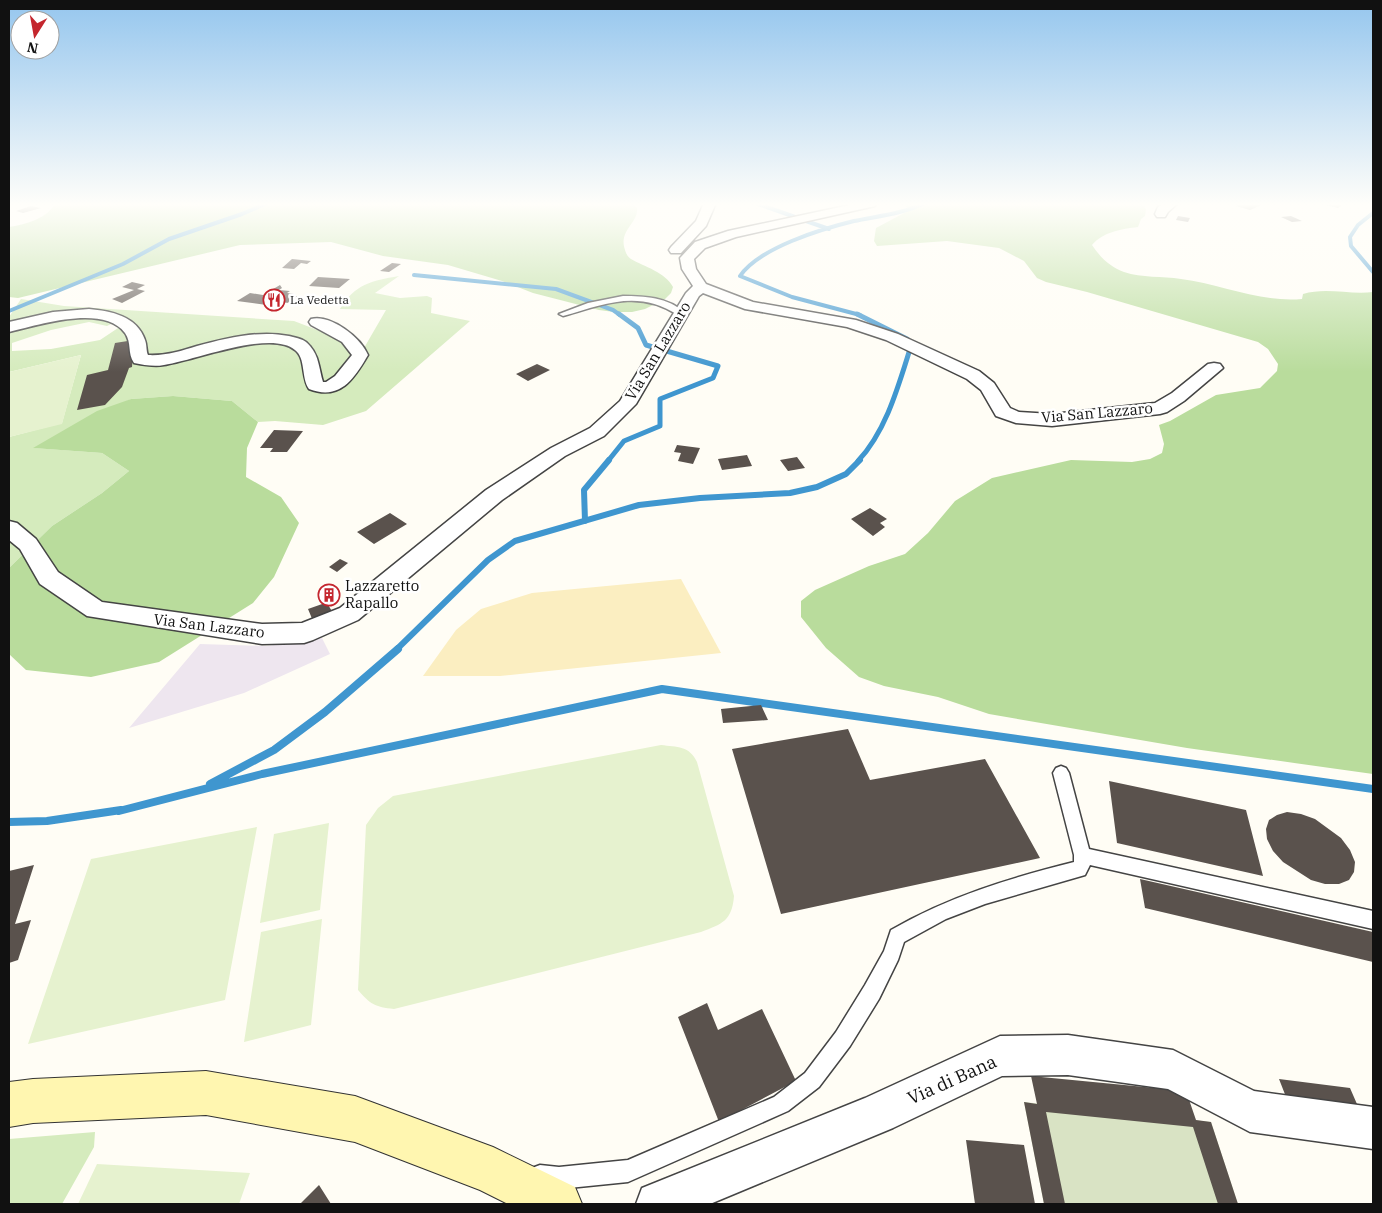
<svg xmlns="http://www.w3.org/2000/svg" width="1382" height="1213" font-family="'IBM Plex Serif',serif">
<rect width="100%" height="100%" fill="#fffdf5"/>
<path fill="#eee6ef" d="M322 638 330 654 244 693 129 728 200 644 267 646Z"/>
<path fill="#d5ebbd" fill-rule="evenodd" d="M399 276 375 293 400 298 427 296 432 298 431 313 470 321 366 411 323 425 275 421 258 422 232 401 173 396 131 399 34 448 102 453 129 471 102 493 52 526 9 568V437L62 423 81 355 9 372V317L21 299 64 306 294 321 364 348 386 310 340 309C355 284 371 281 399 276ZM89 322 107 326 113 323 121 326 100 340 51 349 12 351V343L51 330Z
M95 1132 94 1147 62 1204H9V1139Z"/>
<path fill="#b9dc9c" d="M55 203H632L637 208C639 223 618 230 625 250 626 254 628 257 631 259 645 267 665 272 673 287L671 293 665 299 645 309 632 312H614L599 310 533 293 502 281 448 265 383 256 331 242 240 245 18 298 9 297V227C24 225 49 218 55 203Z
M901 203H1138L1143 204 1146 209 1145 216 1141 219 1138 227C1121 229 1103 232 1092 245 1100 257 1110 267 1124 272 1142 278 1162 276 1181 279 1221 284 1261 303 1302 299L1303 294C1326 287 1350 295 1373 292V774L1187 748 989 714 938 697 884 686 859 677 826 648 801 617V601L815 590 869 566 905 554 928 533 955 501 992 478 1071 460 1132 462 1150 459 1162 453 1164 444 1159 425 1170 421 1216 395 1260 388 1277 371 1278 364 1268 349 1258 342 1087 292 1046 282 1037 278 1024 261 999 248 947 241 877 246 874 241 876 228 906 212 908 208Z
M173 396 232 401 258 422 247 448 246 477 281 497 299 523 274 577 253 603 159 662 91 677 26 670 9 654V568L52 526 102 493 129 471 102 453 33 448 97 411 131 399Z"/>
<path fill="#fbeec1" d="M681 579 721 653 500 676H423L456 630 481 609 532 593Z"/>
<path fill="#d9e3c4" d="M1024 1102 1211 1122 1238 1204H1044Z"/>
<path fill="#e6f2cf" d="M81 355 62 424 9 437V372Z
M661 745C677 747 690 746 697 762L734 896C732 921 722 924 701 932L394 1009C375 1007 370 1004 358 990L366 825 378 808 393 796Z
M329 823 320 910 260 923 274 834Z
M257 827 225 1000 28 1044 91 859Z
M322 919 311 1025 244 1042 261 932Z
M97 1164 250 1173 239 1204H78Z"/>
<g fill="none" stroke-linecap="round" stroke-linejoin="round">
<path stroke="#3f96cf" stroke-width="4" d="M755 203 798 218
M1373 213 1358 225 1350 237 1351 246 1373 272
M806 221 829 229
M414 275 556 289 613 310 620 315
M9 311 123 264 169 239 242 214 267 203
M860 315 792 297 740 276C759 248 821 229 854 221 878 216 902 214 925 203"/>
<path stroke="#3f96cf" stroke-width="5" d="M857 314 907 339
M608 461 624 441 660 426V399L713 378 718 366 646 345 638 328 619 314
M858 461C886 431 898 387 910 349"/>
<path stroke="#3f96cf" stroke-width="6" d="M585 521 584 490 609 460
M396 650 488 560 515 541 639 505 700 498 790 493 817 487 846 474 860 460"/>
<path stroke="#3f96cf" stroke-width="8" d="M210 784 274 750 325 712 398 649
M119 811 262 774 662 689 1373 789
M9 822 47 821 121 810"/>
</g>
<path fill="#5a524d" d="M1243 203H1266L1250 210 1236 206Z
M1318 203H1339L1349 205H1342L1338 208Z
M31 206 41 208 23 213 16 211Z
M1178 216 1190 218 1188 222 1176 220Z
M1291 216 1302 221 1292 222 1281 217Z
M292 259 311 261 307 264 301 263 294 269 282 268Z
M392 263 401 264 389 272 380 271Z
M318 277 350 279 339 288 309 286Z
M132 282 145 285 137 289 145 291 122 303 112 299 134 290 122 287Z
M280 285 282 288 279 290 290 291 287 293 294 294 291 296H297L289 303 280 302 274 306 237 301 250 293 263 295Z
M134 340 132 367 129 368 122 387 105 405 77 410 87 375 108 370 115 343Z
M537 364 550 370 528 381 516 374Z
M274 430 303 431 287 452H270L273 448H260Z
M677 445 700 448 693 464 678 461 681 453 674 452Z
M747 455 752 466 722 470 718 459Z
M797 457 805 468 788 471 780 460Z
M870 508 887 519 880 523 885 527 873 536 851 519Z
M390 513 407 524 374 544 357 532Z
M340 559 348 563 337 572 329 567Z
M332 587 340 597 327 603 333 613 313 621 308 609 325 603 319 594Z
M761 705 768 720 723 723 721 709Z
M848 729 870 780 985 759 1040 858 781 914 732 749Z
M1109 781 1246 810 1263 876 1117 843Z
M1287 812 1301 814 1315 819 1341 838 1350 850 1355 862 1354 872 1349 880 1339 884H1325L1311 880 1283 862 1273 851 1267 839 1266 829 1269 820 1277 815Z
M34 865 15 924 31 920 18 960 9 963V871Z
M1140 879 1373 932V962L1145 908Z
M707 1003 718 1030 762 1009 796 1081 719 1122 678 1017Z
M1031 1076 1186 1091 1196 1120 1211 1122 1238 1204H1218L1193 1127 1046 1112 1065 1204H1044L1024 1102 1037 1104Z
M1279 1079 1350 1088 1360 1111 1288 1102Z
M966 1140 1024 1145 1035 1204H975Z
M319 1185 331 1204H300Z"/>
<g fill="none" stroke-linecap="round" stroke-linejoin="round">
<g stroke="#444" stroke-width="3">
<path id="lane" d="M623 296C644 296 668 297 685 313L678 315C638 289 605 304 563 316L559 314 588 303Z
M1061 766 1066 768 1069 773 1089 849 1373 911V929L1090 865 1085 875 985 904 946 919 904 942 898 960 879 999 850 1046 819 1087 788 1111 628 1182 559 1189 540 1187 532 1184 529 1176 532 1168 540 1165 559 1167 628 1160 774 1097 805 1073 836 1032 865 985 884 951 891 930C948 897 1010 878 1074 862V855L1053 773 1056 768Z"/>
</g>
<g stroke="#444" stroke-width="3">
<path id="street" d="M704 203H716L706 226 681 253H671L669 250 671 247 696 221Z
M859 203H877L875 206 736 237 705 248 694 259 696 269 706 284 753 302 856 320 898 334 979 371 994 383 1010 408 1019 412 1052 414 1155 403 1172 393 1208 364 1214 363 1220 364 1223 368 1184 401 1167 412 1160 414 1052 426 1016 423 996 416 981 390 967 379 886 340 847 327 745 309 703 293 699 296 636 404 604 436 565 456 502 500 358 620 313 640 304 643 262 644 87 616 40 584 20 549 9 540V521L17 523 36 539 58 572 102 602 262 624 302 623 340 608 486 490 551 448 590 428 620 401 686 293 693 286 682 269 680 258 695 242 728 231Z
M1165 203H1178L1168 212 1165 217H1157L1155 214 1158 207Z
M89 309C111 311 137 316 145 340 147 345 146 351 148 355 165 356 181 351 197 346 227 338 259 330 289 336 297 338 305 339 310 346 319 356 319 369 323 382H326L335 376 352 355 342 342 311 325 309 322 311 319C331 314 361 338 368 355 354 379 340 401 309 389 301 378 306 358 295 350 271 329 193 361 164 365 154 367 144 365 134 363 127 353 132 343 125 333 103 304 39 325 9 332V322L53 312Z
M1068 1035 1173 1050 1254 1091 1373 1107V1149L1250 1132 1168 1089 1068 1075 1002 1076 893 1128 710 1204H636L642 1188 865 1098 1000 1036Z"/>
</g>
<g stroke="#333" stroke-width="2">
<path id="secondary" d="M206 1071 355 1096 493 1147 575 1187 582 1204H508L480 1190 355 1142 206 1115 33 1123 9 1127V1082L33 1079Z"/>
</g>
<use href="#lane" fill="#fff" fill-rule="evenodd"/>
<use href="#street" fill="#fff" fill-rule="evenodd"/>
<use href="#secondary" fill="#fff6b0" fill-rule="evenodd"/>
</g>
<linearGradient id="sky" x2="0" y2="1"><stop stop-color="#95c6ee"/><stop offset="0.55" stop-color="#fffefa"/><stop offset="1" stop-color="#fffefa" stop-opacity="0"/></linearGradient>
<rect width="1382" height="372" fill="url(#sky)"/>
<defs>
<g id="restaurant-ring" transform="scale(1.125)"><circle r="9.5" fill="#fff" stroke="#c4262e" stroke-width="1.5"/><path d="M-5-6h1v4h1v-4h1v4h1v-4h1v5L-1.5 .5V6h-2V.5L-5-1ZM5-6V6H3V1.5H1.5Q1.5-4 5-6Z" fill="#c4262e"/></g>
<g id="building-ring" transform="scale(1.125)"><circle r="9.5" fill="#fff" stroke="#c4262e" stroke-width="1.5"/><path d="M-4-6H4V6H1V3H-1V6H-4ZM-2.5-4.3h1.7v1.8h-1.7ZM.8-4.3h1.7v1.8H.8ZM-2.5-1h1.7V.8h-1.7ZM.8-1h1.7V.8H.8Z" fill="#c4262e"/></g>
</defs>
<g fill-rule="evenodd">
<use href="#restaurant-ring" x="274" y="300"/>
<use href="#building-ring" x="329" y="595"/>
</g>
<g text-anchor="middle" stroke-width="5" stroke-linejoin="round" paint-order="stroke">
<g font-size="12" fill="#111" stroke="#fff" text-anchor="start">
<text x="290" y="304">La Vedetta</text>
</g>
<g font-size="15" fill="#111" stroke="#fff">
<text transform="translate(658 351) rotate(-59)" y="5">Via San Lazzaro</text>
<text transform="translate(1097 413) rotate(-5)" y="5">Via San Lazzaro</text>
<text transform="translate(209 626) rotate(7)" y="5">Via San Lazzaro</text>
</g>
<g font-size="15" fill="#111" stroke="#fff" text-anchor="start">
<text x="345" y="591">Lazzaretto<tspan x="345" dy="17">Rapallo</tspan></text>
</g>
<g font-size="18" fill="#111" stroke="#fff">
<text transform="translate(952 1080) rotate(-24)" y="6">Via di Bana</text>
</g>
</g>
<rect width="1382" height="1213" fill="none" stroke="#111111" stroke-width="20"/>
<g transform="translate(35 35) rotate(191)"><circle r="24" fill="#ffffff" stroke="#a0a0a0"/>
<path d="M0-4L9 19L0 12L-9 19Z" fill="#c4262e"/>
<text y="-8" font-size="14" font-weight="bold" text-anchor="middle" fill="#111111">N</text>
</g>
</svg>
